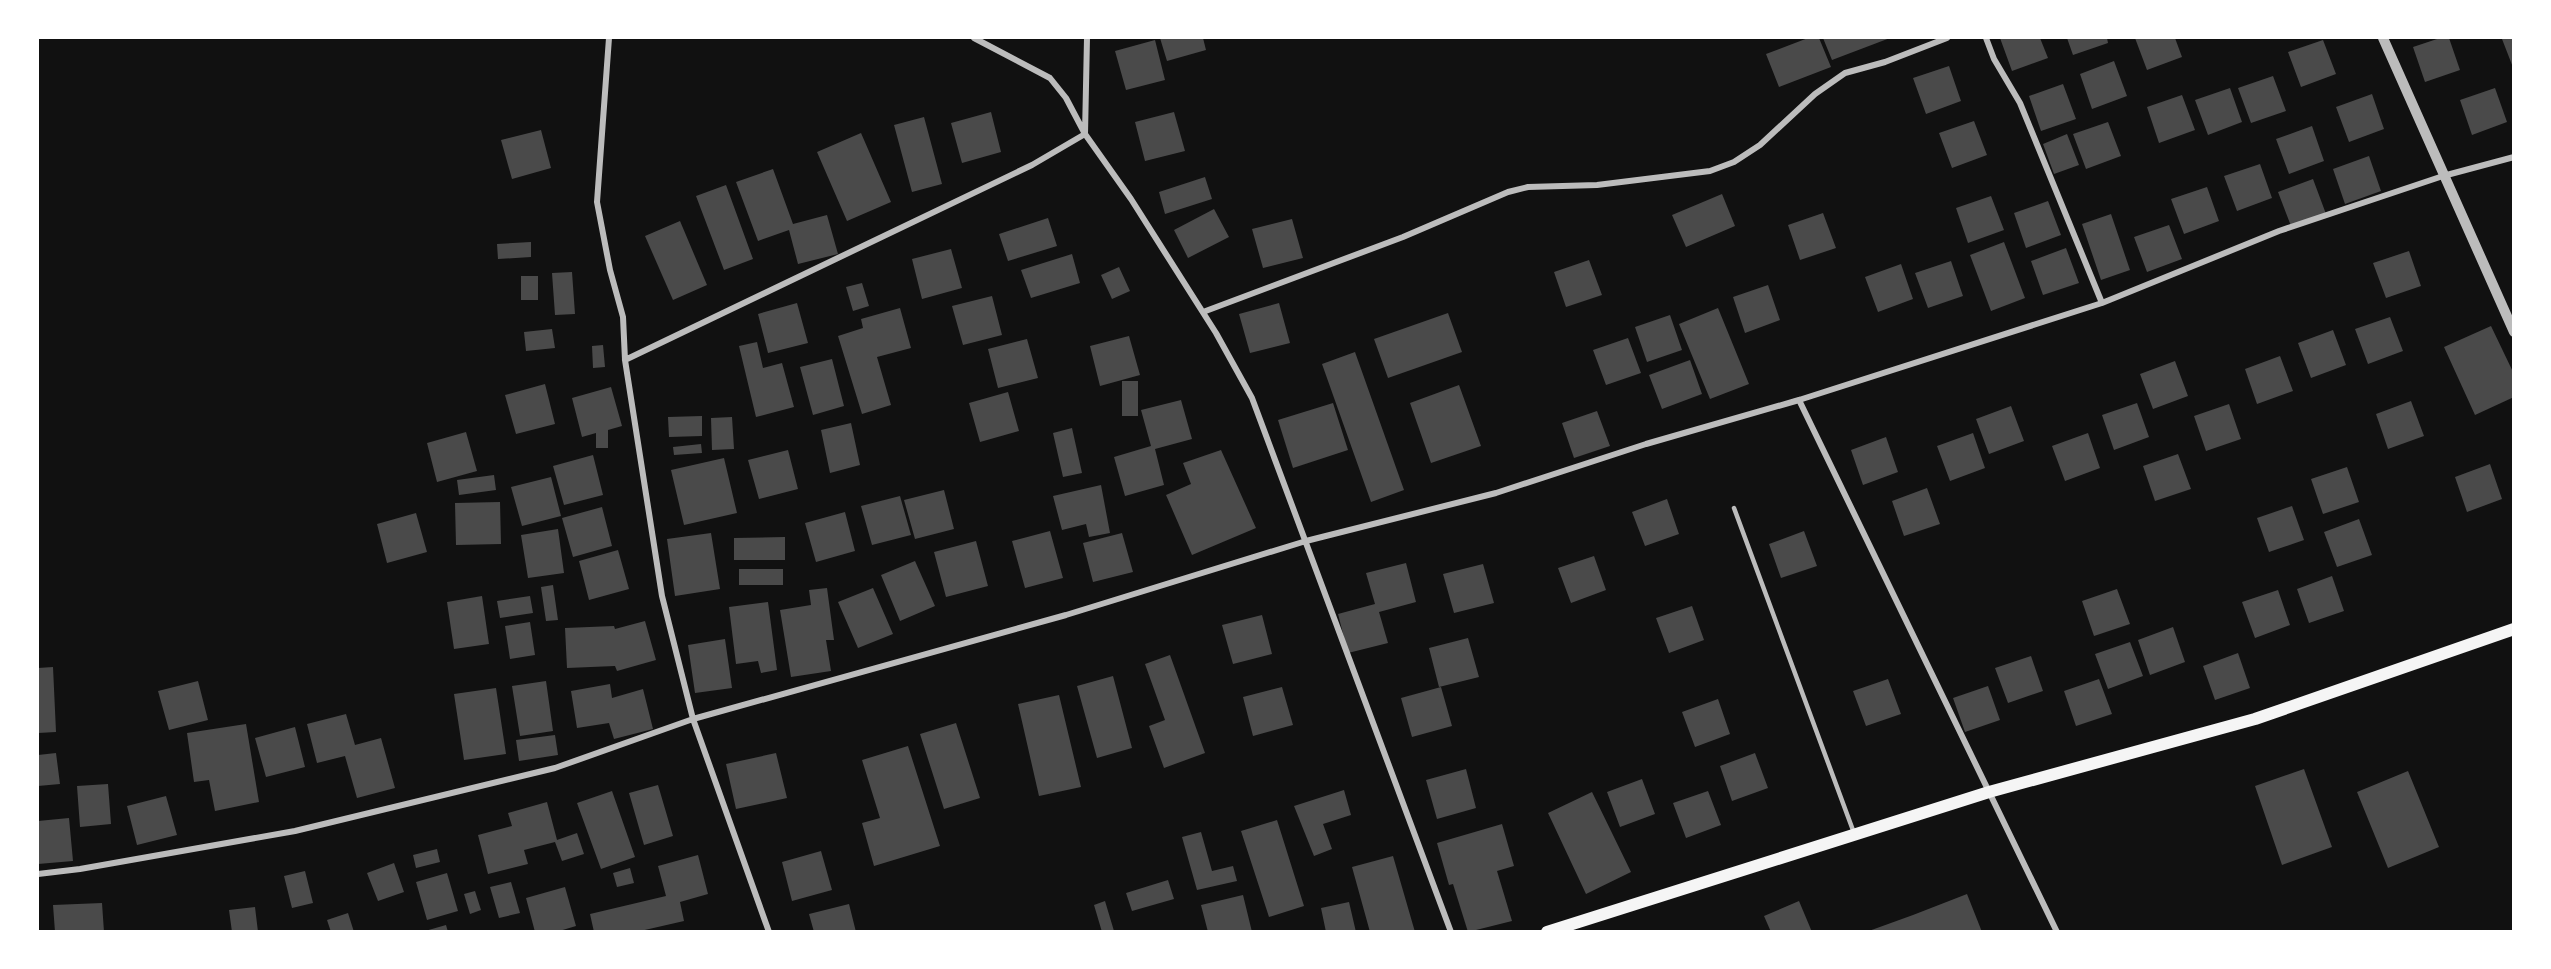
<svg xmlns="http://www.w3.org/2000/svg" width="2551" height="969" font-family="'IBM Plex Sans',sans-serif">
<rect width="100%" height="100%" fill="#111"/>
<path fill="#4a4a4a" d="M1160 38H1203L1206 50 1167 61Z
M1808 38H1819L1831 67 1779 87 1766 54Z
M1823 38H1890L1832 60Z
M2000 38H2040L2048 58 2012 71Z
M2067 38H2107L2108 43 2073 55Z
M2135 38H2175L2182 57 2147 70Z
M2440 38H2449L2460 70 2425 82 2413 47Z
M2505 38H2514V70L2502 39Z
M1155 40 1165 80 1126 90 1115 51Z
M2323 40 2336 74 2301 87 2288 52Z
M2114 61 2127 96 2092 109 2080 74Z
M1949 66 1961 101 1926 114 1913 78Z
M2273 76 2286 111 2251 123 2238 88Z
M2063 84 2076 119 2041 131 2029 96Z
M2230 88 2242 122 2208 135 2195 100Z
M2495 88 2507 122 2472 135 2460 100Z
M2372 94 2384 129 2349 142 2336 107Z
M2182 95 2195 130 2159 143 2147 107Z
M991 112 1001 152 962 163 951 123Z
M1174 112 1185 151 1145 161 1135 122Z
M924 117 942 184 912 192 894 125Z
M1974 121 1987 155 1952 168 1939 133Z
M2108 122 2121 156 2086 169 2073 134Z
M2312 126 2324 161 2289 174 2276 139Z
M541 130 551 168 512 179 501 140Z
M861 133 891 202 847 221 817 152Z
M2067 134 2079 165 2054 174 2043 144Z
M2369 156 2381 191 2345 204 2333 169Z
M2260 164 2272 198 2237 211 2224 176Z
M773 169 793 224 827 215 838 254 798 264 789 230 758 241 736 182Z
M1205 177 1212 199 1165 214 1159 192Z
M2313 179 2326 214 2291 226 2278 192Z
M726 185 753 259 724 270 696 196Z
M2207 187 2219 221 2184 234 2171 199Z
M1722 194 1735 226 1686 247 1672 215Z
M1991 196 2004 230 1968 243 1956 208Z
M2048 201 2061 235 2026 248 2014 213Z
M1214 209 1229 237 1188 258 1174 230Z
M1823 213 1836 248 1800 260 1788 225Z
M2111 214 2130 270 2101 280 2082 224Z
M1048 218 1057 246 1008 261 999 234Z
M1292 219 1303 258 1263 268 1252 229Z
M680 221 707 285 673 300 645 236Z
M2169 225 2182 259 2147 272 2134 237Z
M531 242V257L498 259 497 244Z
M2004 242 2025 298 1991 311 1970 255Z
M2066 248 2079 283 2043 295 2031 261Z
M951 249 962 288 922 299 912 259Z
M2409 251 2421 286 2386 298 2373 263Z
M1072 254 1080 283 1031 298 1021 270Z
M1589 260 1602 295 1566 307 1554 272Z
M1951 261 1963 296 1928 308 1915 273Z
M1901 264 1913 299 1878 312 1865 277Z
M1119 267 1130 291 1112 299 1101 275Z
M572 272 575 314 555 315 552 273Z
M521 276H538V300H521Z
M862 283 869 306 853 311 846 287Z
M1768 285 1780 320 1745 333 1733 297Z
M992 296 1002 335 963 345 952 306Z
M797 303 808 343 768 353 758 314Z
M1279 303 1290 343 1250 353 1239 314Z
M900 308 911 348 877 357 891 405 862 414 838 336 863 328 861 319Z
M1718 308 1749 384 1710 399 1679 324Z
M1448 313 1462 352 1388 378 1374 339Z
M1670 315 1682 350 1647 362 1635 327Z
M2390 317 2403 351 2368 364 2355 329Z
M2491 326 2514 374V397L2475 415 2444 347Z
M552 329 555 348 526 351 524 332Z
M2333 330 2346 365 2311 378 2298 343Z
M1129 336 1140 375 1100 386 1090 346Z
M1628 338 1641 373 1606 385 1593 350Z
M1027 339 1038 378 998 388 988 349Z
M757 342 763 368 782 363 794 407 756 417 739 346Z
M603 345 605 367 593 368 592 346Z
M1355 352 1404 490 1371 502 1322 364Z
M2280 356 2293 391 2257 404 2245 369Z
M832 359 844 406 813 415 800 367Z
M1690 360 1702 394 1662 409 1649 375Z
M2175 361 2188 396 2153 409 2140 374Z
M1122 381H1138V416H1122Z
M545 384 555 424 516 434 505 395Z
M1459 385 1481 446 1431 463 1410 403Z
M611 387 622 426 608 430V448H596V433L582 437 572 398Z
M1008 392 1019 431 980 442 969 403Z
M1181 400 1192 439 1155 449 1164 485 1125 496 1114 457 1151 446 1141 410Z
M2411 401 2424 436 2388 449 2376 414Z
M1333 403 1348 450 1293 468 1278 420Z
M2137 403 2149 437 2114 450 2102 415Z
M2229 404 2241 439 2206 451 2194 416Z
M2011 406 2024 441 1989 454 1976 419Z
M1597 411 1610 446 1574 458 1562 423Z
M702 416V436L669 437 668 417Z
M732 417 734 449 712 450 711 418Z
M851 423 860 465 830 473 821 430Z
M1072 428 1082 473 1063 477 1053 433Z
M466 432 477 471 437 482 427 443Z
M1973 433 1985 468 1950 481 1937 446Z
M2088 433 2100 468 2065 481 2052 446Z
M1886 437 1898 472 1863 485 1851 450Z
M701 444 702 453 674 455 673 447Z
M788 450 798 489 759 499 748 460Z
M1221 450 1256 528 1192 555 1166 495 1191 484 1183 463Z
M2178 454 2191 489 2155 501 2143 466Z
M593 455 603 495 564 505 553 466Z
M724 458 737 513 684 525 671 470Z
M2490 464 2502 499 2467 512 2455 477Z
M2347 467 2359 502 2323 514 2311 479Z
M494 475 496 490 459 495 457 480Z
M551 477 561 516 522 526 511 487Z
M1101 485 1110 533 1089 537 1086 524 1062 530 1053 496Z
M1927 488 1940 524 1904 536 1892 501Z
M944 490 954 529 915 539 904 500Z
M900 496 911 535 872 545 861 506Z
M1667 499 1679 534 1645 546 1632 512Z
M500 502 501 544 456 545 455 503Z
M2292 506 2304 540 2269 552 2257 518Z
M602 507 612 546 573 557 562 518Z
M845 512 855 551 816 562 805 523Z
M416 513 427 552 387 563 377 524Z
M2359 519 2372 555 2337 567 2324 532Z
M558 529 564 573 528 578 521 535Z
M1050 531 1063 578 1025 588 1012 541Z
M1804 531 1817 566 1781 578 1769 544Z
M711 533 720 589 675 596 667 539Z
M1122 533 1133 572 1093 582 1083 543Z
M785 537V560H734V538Z
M976 541 988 586 946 597 934 552Z
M618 550 629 589 589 600 579 561Z
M1594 556 1606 590 1571 603 1558 568Z
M915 561 935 606 900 621 881 575Z
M1406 563 1416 602 1379 612 1388 643 1348 653 1338 614 1375 604 1366 573Z
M1483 564 1494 603 1454 613 1443 574Z
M739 569H783V585H739Z
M2332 576 2344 611 2309 623 2297 589Z
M553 585 558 620 546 621 541 587Z
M827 588 834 640H826L831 671 791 677 780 610 811 605 809 590Z
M873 588 893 634 858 648 838 602Z
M2117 589 2130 624 2094 636 2082 601Z
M2278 590 2290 625 2255 638 2242 602Z
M482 596 489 644 454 649 447 602Z
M530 596 533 613 500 618 497 601Z
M768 602 777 670 761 673 758 661 736 664 729 607Z
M1692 606 1704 640 1669 653 1656 618Z
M1262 615 1272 654 1233 664 1222 625Z
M645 621 656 660 617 671 615 666 567 668 565 628 614 626 615 629Z
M530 622 535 655 510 659 505 626Z
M2173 627 2185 662 2150 675 2138 640Z
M1468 638 1479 677 1439 687 1429 648Z
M725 639 732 688 695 693 688 645Z
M2130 642 2143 676 2108 689 2095 654Z
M2238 653 2250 688 2215 700 2203 666Z
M1170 655 1205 753 1164 768 1149 726 1165 720 1145 664Z
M2031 656 2043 691 2008 703 1995 668Z
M53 667 56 732 38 733V668Z
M1113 676 1132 748 1097 758 1077 686Z
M1888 679 1901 714 1866 726 1853 691Z
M2099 679 2112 714 2076 726 2064 691Z
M198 681 208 720 169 730 158 691Z
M546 681 553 731 520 736 512 686Z
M610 684 612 698 643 689 653 729 614 739 609 723 577 728 571 691Z
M1988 686 2000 720 1965 732 1953 698Z
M1282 687 1293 725 1253 736 1243 697Z
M1441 687 1452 726 1412 737 1401 698Z
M496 688 506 754 464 760 454 694Z
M1059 695 1081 787 1039 796 1018 704Z
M1718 699 1730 734 1695 747 1682 712Z
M346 714 355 745 381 738 395 788 357 798 345 756 317 763 307 724Z
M956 723 980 798 944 809 920 734Z
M246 724 259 802 215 811 209 780 194 782 187 733Z
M295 727 305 767 266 777 255 738Z
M555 735 558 755 519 761 516 740Z
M908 746 940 846 874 866 862 823 880 818 862 760Z
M56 753 60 784 38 786V755Z
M776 753 787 798 736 809 726 764Z
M1755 753 1768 788 1732 801 1720 766Z
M1466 769 1476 808 1437 819 1426 780Z
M2304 769 2332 847 2282 865 2255 786Z
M2408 771 2439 847 2388 868 2357 792Z
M1642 779 1655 814 1620 827 1607 792Z
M108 784 111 824 80 827 77 786Z
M658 785 673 836 644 845 629 793Z
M1344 790 1351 815 1323 824 1332 849 1314 856 1294 806Z
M612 791 635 857 601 869 577 803Z
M1708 791 1721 825 1686 838 1673 803Z
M1592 792 1631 872 1586 894 1548 813Z
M166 796 177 835 137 845 127 806Z
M547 802 557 840 577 833 584 854 562 861 555 842 524 850 528 864 488 874 478 835 512 826 508 813Z
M69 818 73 861 38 864V821Z
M1277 820 1304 906 1269 917 1241 831Z
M1502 824 1514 866 1497 871 1512 921 1468 932 1453 884 1449 885 1437 843Z
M1201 832 1212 871 1233 866 1237 881 1197 890 1182 837Z
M437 849 440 862 416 868 413 855Z
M821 851 832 890 792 901 782 862Z
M698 855 708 894 680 902 684 921 636 932H594L590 914 666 896 658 866Z
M1393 856 1415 932H1370L1352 867Z
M394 863 404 892 378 901 367 873Z
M630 868 634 883 617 887 613 873Z
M305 871 313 903 292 908 284 876Z
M447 873 458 911 427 920 416 882Z
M1168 880 1174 899 1132 911 1126 893Z
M511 882 520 913 499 918 490 887Z
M565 887 576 926 556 932H535L526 898Z
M475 891 481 910 470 914 464 894Z
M1967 894 1982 932H1866L1913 915Z
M1243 895 1252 932H1208L1201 905Z
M1105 901 1114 931 1113 932H1102L1094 905Z
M1799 901 1812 932H1771L1764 916Z
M1349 902 1356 932H1326L1321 908Z
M102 903 104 932H55L53 905Z
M849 904 856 932H814L809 914Z
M255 907 258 932H232L229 910Z
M348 913 354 932H331L327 920Z
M446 925 448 932H425V931Z"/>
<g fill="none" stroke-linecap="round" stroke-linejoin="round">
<path stroke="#bcbcbc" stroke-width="4.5" d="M1734 508 1854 833"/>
<path stroke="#bcbcbc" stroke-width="6" d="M609 38 597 202 610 270 623 317 625 360 662 596 693 719 769 932
M1087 38 1085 134 1131 199 1216 333 1252 398 1451 932
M1986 38 1994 59 2020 103 2102 303
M1203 312 1403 237 1508 192 1528 187 1597 185 1710 171 1734 162 1760 145 1815 94 1845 73 1885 62 1947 38
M625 360 1032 165 1085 134 1066 98 1050 78 974 38
M1799 400 2057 932
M38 874 80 869 295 831 555 768 693 719 1066 615 1306 541 1496 493 1646 444 1799 400 2102 303 2279 231 2443 176 2514 157"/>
<path stroke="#bcbcbc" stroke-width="10" d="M2383 38 2514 332"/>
<path stroke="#f5f5f5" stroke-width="12" d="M1547 932 1989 792 2255 719 2514 629"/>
</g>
<rect width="2551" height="969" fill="none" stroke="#ffffff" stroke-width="78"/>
</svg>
